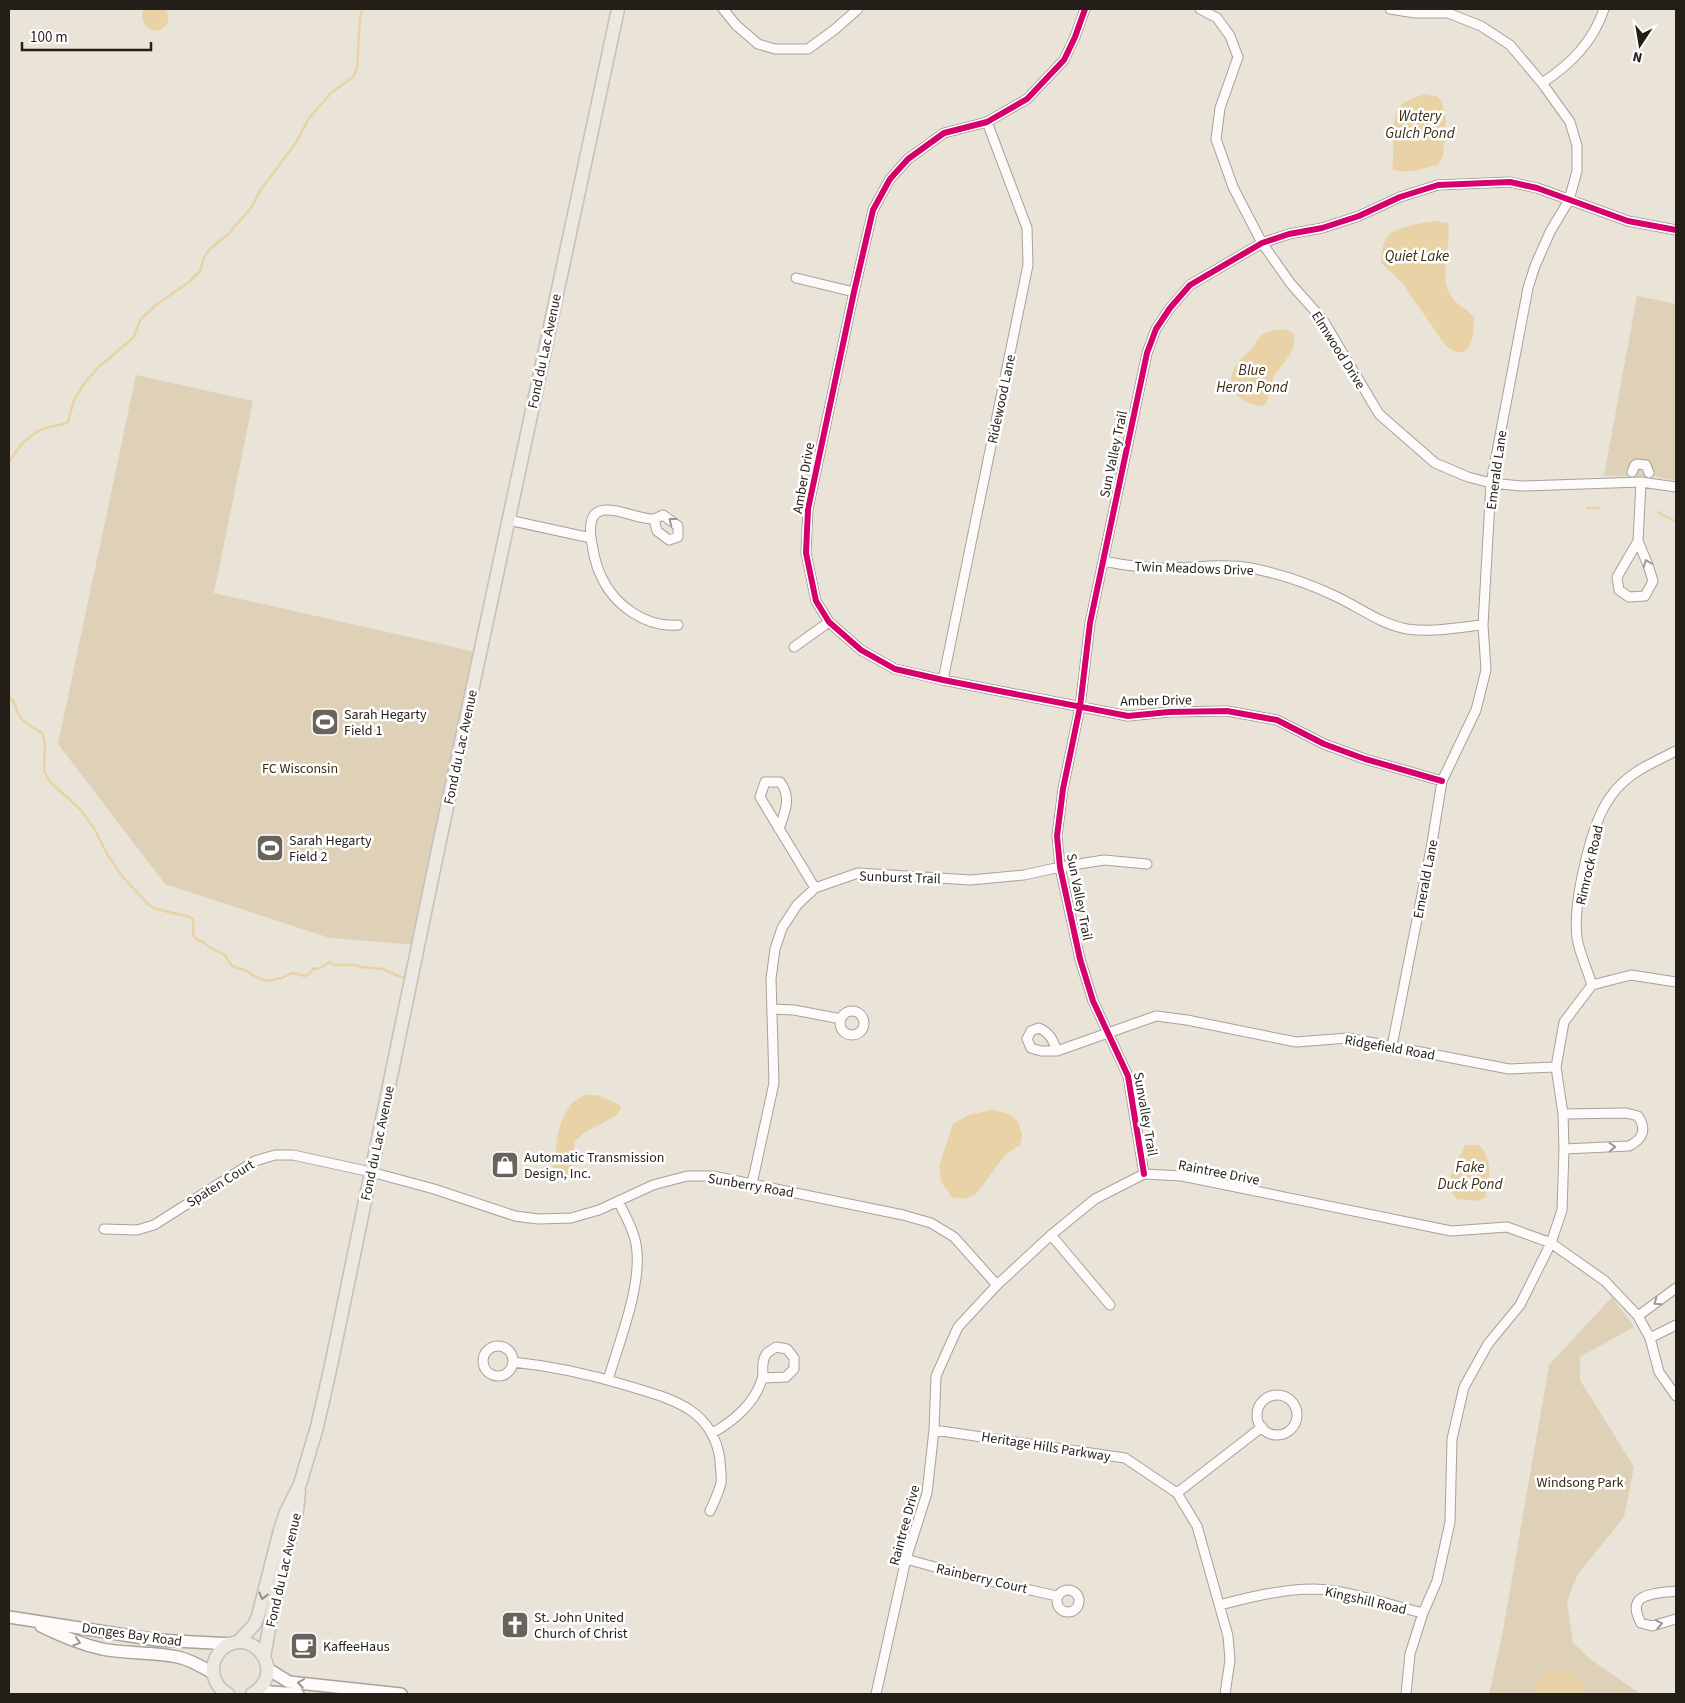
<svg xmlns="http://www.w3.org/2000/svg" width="1685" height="1703" font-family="'Source Sans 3',sans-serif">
<rect width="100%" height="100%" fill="#e9e3d8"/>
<path fill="#ded1b8" d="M1637 296 1676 304V481L1653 476H1604Z
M136 375 253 401 214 593 480 653 419 945 330 938 165 884 58 744Z
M1612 1297 1634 1327 1580 1357V1380L1634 1467 1624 1517 1578 1574 1567 1601 1573 1643 1590 1659 1641 1694H1489L1502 1636 1549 1365Z"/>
<path fill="#e9d2a5" d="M143 9H166C170 20 169 26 158 31 144 30 141 21 143 9Z
M1424 94 1436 96 1442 102 1446 119 1443 156 1438 165C1422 168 1407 175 1392 169 1395 155 1391 115 1399 107 1406 100 1415 98 1424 94Z
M1435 221 1448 223C1452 246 1437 280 1453 299 1458 305 1467 309 1474 317 1474 337 1471 366 1445 345L1403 284 1381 263C1382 255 1382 244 1387 237 1394 227 1423 223 1435 221Z
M1285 329 1293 333C1298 349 1285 361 1276 373 1270 381 1270 402 1264 405 1260 407 1253 405 1249 403 1231 396 1225 380 1238 363 1242 358 1247 354 1251 349 1255 345 1258 337 1263 334 1270 330 1277 330 1285 329Z
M585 1095H597L619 1104 621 1109 617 1115 584 1133 575 1141 570 1178 563 1181 558 1180 553 1168 558 1132 564 1115 573 1102Z
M991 1110 1007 1113 1018 1121 1022 1135 1020 1145 1006 1154 976 1194 966 1199 952 1197 941 1182 939 1166 953 1124 969 1115Z
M1465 1145H1479C1494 1161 1489 1178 1485 1198L1476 1201 1457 1199 1450 1191 1451 1174Z
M1551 1669C1567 1672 1585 1675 1584 1694H1534L1540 1677Z"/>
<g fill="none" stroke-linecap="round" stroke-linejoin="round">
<path stroke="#e9d2a5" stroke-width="2.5" d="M9 463C18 446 31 432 49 427 55 425 62 426 68 422L74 400 86 381 100 366 133 338 141 319 156 305 189 282 200 271 204 257 210 249 228 234 251 208 260 191 297 141 309 118 332 92 353 77 357 69 360 17 363 9
M1587 508H1599
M1658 512 1676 522
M9 697C17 702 15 711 20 717 26 725 36 728 43 734L45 744 44 771 50 782 81 810 95 830 107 854 122 876 149 905 156 909 190 917 193 920V935L197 940 203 942 209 947 225 955 231 965 234 967 245 970 256 977 267 981 282 978 292 973 305 976 309 974 313 969 320 968 330 962 334 965H357L361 967 383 969 403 978"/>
<g stroke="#a7a29a" stroke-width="11">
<path id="street" d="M723 9 736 25 758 44 775 49H808L834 30 858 9
M1085 9 1075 37 1064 60 1027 99 987 122 944 133 908 159 890 179 873 210 854 292 808 509 806 553 816 601 829 622 861 650 895 669 943 680 1128 716 1169 712 1227 711 1277 720 1324 744 1365 759 1442 781
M1200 9 1217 18 1230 36 1238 57 1220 108 1216 139 1233 187 1262 243 1291 284 1323 320 1379 414 1435 463 1468 477 1491 483 1521 486 1641 482 1676 487
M1390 9 1415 13H1448L1481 26 1510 45 1542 83 1570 122 1577 146V171L1569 200 1550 232 1535 266 1528 288 1491 483 1483 625 1486 670 1476 710 1442 781 1431 849 1392 1046
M1542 83C1571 64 1593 42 1604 9
M796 278 854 292
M1632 472 1635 465 1637 464 1646 465 1649 473
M508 520 591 538C593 551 595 564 601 576 614 605 646 628 678 625
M591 538C585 490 628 518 652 519 656 519 660 516 663 515L678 526V537L669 540 657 531 654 519
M1638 541 1617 577 1619 590 1629 597 1645 596 1653 581 1648 565 1638 541 1641 482
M1103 561C1123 565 1143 568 1164 568 1193 568 1223 563 1251 568 1280 574 1308 583 1335 596 1359 607 1380 624 1407 629 1432 633 1459 627 1483 625
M794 647 829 622
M943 680 1028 265 1027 228 987 122
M779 829C785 812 792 797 780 782H765L760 797 815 888
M1592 985C1588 971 1579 952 1577 938 1573 903 1590 824 1611 796 1627 773 1652 763 1676 751
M772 1009 794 1010 841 1019
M840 1023a12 12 0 1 1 24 0a12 12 0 1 1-24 0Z
M1057 1051C1053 1040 1050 1033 1039 1028L1031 1031 1027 1039 1031 1048 1041 1051H1057L1156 1016 1187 1020 1296 1042 1348 1038 1509 1069 1556 1067
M1563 1114 1626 1113 1638 1116C1647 1130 1643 1139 1629 1146L1564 1149
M1144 1174 1128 1076 1093 1001 1080 959 1060 867 1057 836 1063 789 1080 707 1090 623 1147 353 1156 329 1170 308 1190 285 1262 243 1289 234 1322 228 1359 216 1400 197 1438 185 1510 182 1537 188 1628 221 1676 230
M752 1184 774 1083 771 979 775 949 782 928 797 905 815 888 858 873 971 880 1024 875 1060 867 1104 860 1147 864
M104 1229 137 1230 154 1225 255 1161 275 1155H293L371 1172 434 1189 515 1216 538 1219 571 1218 599 1210 653 1185 687 1176H713L903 1215 931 1223 954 1237 997 1285
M1051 1235 1110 1305
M1638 1316 1676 1288
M1650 1338 1676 1325
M483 1361a15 15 0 1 1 30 0a15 15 0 1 1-30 0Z
M513 1362C551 1366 589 1374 625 1385 668 1398 713 1407 720 1460 720 1467 722 1476 721 1483 719 1492 714 1502 710 1511
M608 1380C619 1342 640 1291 637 1252 636 1234 626 1217 618 1201
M1257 1415a20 20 0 1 1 40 0a20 20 0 1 1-40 0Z
M934 1430 1125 1458 1177 1493 1197 1526 1228 1636 1230 1660 1225 1694
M712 1433C733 1422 755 1403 762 1379 764 1374 762 1369 763 1364 763 1360 765 1356 767 1353L776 1347 787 1349 794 1358V1369L786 1377 763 1378
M1177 1493 1262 1427
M906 1559 967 1576 1057 1596
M1057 1601a11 11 0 1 1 22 0a11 11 0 1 1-22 0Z
M1676 1591C1656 1594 1624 1592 1641 1623L1652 1626 1676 1619
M1219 1605C1251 1597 1282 1589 1314 1589 1349 1590 1389 1605 1423 1613
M876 1694 906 1559 927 1493 934 1430 936 1376 958 1327 997 1285 1051 1235 1095 1199 1144 1174 1182 1176 1451 1231 1507 1227 1551 1243 1605 1281 1638 1316 1650 1338 1659 1372 1676 1396
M1406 1694 1410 1654 1423 1613 1437 1581 1450 1522 1452 1439 1464 1387 1488 1344 1520 1305 1551 1243 1562 1210 1564 1149 1563 1114 1556 1067 1564 1022 1592 985 1631 975 1676 982"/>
</g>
<g stroke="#a7a29a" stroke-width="14">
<path id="secondary" d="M9 1617 157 1640 232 1644
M41 1626C61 1636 80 1644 102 1649 127 1654 154 1652 178 1657 191 1660 202 1667 213 1673
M268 1669 289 1682 401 1694
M258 1691 298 1694"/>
</g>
<g stroke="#c3bfba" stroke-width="15">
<path id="primary" d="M238 1642 254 1625 258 1616 280 1530 286 1512 300 1484 317 1427 330 1370 440 840 618 9
M264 1657 272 1612 297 1511 299 1491
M228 1694C219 1689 213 1680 213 1669 213 1662 217 1654 222 1649 251 1624 289 1672 252 1694"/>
</g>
<use href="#street" stroke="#fcfbf9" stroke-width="9"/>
<use href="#secondary" stroke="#fcfbf9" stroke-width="11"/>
<use href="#primary" stroke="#ece8e0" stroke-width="12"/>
<g stroke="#fff" stroke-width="9">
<path id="cycleway" d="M1085 9 1075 37 1064 60 1027 99 987 122 944 133 908 159 890 179 873 210 854 292 808 509 806 553 816 601 829 622 861 650 895 669 943 680 1128 716 1169 712 1227 711 1277 720 1324 744 1365 759 1442 781
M1144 1174 1128 1076 1093 1001 1080 959 1060 867 1057 836 1063 789 1080 707 1090 623 1147 353 1156 329 1170 308 1190 285 1262 243 1289 234 1322 228 1359 216 1400 197 1438 185 1510 182 1537 188 1628 221 1676 230"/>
</g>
<use href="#cycleway" stroke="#d6006c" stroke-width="6"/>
</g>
<defs><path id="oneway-chevron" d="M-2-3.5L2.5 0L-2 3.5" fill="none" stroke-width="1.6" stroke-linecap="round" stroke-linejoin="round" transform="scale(1.25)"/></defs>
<g stroke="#9a9894">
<use href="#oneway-chevron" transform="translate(672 521) rotate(-142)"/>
<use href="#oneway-chevron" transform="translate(1647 563) rotate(-111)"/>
<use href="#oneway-chevron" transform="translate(1612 1147) rotate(-2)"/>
<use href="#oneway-chevron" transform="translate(1657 1302) rotate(145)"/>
<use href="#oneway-chevron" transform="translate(1659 1624) rotate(-11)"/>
<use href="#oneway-chevron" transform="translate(77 1642) rotate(17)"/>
<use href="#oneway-chevron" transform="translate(301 1683) rotate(-171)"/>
</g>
<use stroke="#928e86" href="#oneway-chevron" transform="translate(263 1596) rotate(104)"/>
<defs>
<g id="stadium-square" transform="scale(1.4375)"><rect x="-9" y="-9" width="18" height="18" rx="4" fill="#68645b" stroke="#fff"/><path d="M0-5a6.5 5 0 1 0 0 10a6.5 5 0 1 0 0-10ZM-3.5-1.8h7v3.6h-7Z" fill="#fff"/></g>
<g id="shop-square" transform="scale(1.4375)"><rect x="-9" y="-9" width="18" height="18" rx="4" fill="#68645b" stroke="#fff"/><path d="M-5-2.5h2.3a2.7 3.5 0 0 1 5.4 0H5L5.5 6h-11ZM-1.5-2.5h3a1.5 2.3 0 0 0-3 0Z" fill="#fff"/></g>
<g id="church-square" transform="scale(1.4375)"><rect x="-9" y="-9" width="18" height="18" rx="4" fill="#68645b" stroke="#fff"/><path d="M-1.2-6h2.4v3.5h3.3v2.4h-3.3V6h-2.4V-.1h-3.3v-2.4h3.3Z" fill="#fff"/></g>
<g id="cafe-square" transform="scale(1.4375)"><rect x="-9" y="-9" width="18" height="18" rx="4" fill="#68645b" stroke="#fff"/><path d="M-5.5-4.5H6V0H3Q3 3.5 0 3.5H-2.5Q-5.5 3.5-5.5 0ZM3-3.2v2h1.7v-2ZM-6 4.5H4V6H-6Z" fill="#fff"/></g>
</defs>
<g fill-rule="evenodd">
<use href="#stadium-square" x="325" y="722"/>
<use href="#stadium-square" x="270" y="848"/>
<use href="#shop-square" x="505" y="1165"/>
<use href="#church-square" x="515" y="1625"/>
<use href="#cafe-square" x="304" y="1646"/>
</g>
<g text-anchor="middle" stroke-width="5" stroke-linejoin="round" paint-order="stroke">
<g font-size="14" fill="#231f18" stroke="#fff">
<text transform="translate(1339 350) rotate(58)" y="5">Elmwood Drive</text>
<text transform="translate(544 351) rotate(-78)" y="5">Fond du Lac Avenue</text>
<text transform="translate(1001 399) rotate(-78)" y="5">Ridewood Lane</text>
<text transform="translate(1113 454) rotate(-78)" y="5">Sun Valley Trail</text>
<text transform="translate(1496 470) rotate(-82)" y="5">Emerald Lane</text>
<text transform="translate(803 478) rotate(-80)" y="5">Amber Drive</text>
<text transform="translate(1194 568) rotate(2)" y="5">Twin Meadows Drive</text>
<text transform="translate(1156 700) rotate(-1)" y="5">Amber Drive</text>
<text transform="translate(460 747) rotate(-78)" y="5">Fond du Lac Avenue</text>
<text transform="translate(1589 865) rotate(-77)" y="5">Rimrock Road</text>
<text transform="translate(900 877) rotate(2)" y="5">Sunburst Trail</text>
<text transform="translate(1425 879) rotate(-79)" y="5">Emerald Lane</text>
<text transform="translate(1080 897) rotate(79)" y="5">Sun Valley Trail</text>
<text transform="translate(1390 1047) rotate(10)" y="5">Ridgefield Road</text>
<text transform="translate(1146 1114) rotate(80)" y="5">Sunvalley Trail</text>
<text transform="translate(377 1143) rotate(-78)" y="5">Fond du Lac Avenue</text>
<text transform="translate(1219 1172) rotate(11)" y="5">Raintree Drive</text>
<text transform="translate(220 1183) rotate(-32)" y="5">Spaten Court</text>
<text transform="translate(751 1185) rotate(10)" y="5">Sunberry Road</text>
<text transform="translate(1046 1446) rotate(9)" y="5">Heritage Hills Parkway</text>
<text transform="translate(904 1525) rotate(-75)" y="5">Raintree Drive</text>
<text transform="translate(283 1570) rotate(-77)" y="5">Fond du Lac Avenue</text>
<text transform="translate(982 1578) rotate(13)" y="5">Rainberry Court</text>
<text transform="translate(1366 1600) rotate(13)" y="5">Kingshill Road</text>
<text transform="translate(132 1634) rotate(8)" y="5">Donges Bay Road</text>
</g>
<g font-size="14" fill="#231f18" stroke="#fff" text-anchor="start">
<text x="344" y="719">Sarah Hegarty<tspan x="344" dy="16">Field 1</tspan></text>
<text x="289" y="845">Sarah Hegarty<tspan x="289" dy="16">Field 2</tspan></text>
<text x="524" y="1162">Automatic Transmission<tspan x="524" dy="16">Design, Inc.</tspan></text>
<text x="534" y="1622">St. John United<tspan x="534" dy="16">Church of Christ</tspan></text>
<text x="323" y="1651">KaffeeHaus</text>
</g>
<g font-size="14" fill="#372a0f" stroke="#fff">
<text x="300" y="773">FC Wisconsin</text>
<text x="1580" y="1487">Windsong Park</text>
</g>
<g font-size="15" font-style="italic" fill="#3b2e13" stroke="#fff">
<text x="1420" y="121">Watery<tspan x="1420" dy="17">Gulch Pond</tspan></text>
<text x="1417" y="261">Quiet Lake</text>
<text x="1252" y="375">Blue<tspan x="1252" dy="17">Heron Pond</tspan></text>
<text x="1470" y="1172">Fake<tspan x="1470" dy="17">Duck Pond</tspan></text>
</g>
</g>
<rect width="1685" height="1703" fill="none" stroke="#231f18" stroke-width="20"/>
<g transform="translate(1640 45) rotate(192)" stroke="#ffffff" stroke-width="4" paint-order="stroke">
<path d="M0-4L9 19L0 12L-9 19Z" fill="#231f18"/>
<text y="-8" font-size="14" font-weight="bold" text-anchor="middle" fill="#231f18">N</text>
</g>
<path d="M22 42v8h129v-8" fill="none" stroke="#231f18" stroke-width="2.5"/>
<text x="30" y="42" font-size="15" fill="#231f18" stroke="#ffffff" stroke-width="4" paint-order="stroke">100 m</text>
</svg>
